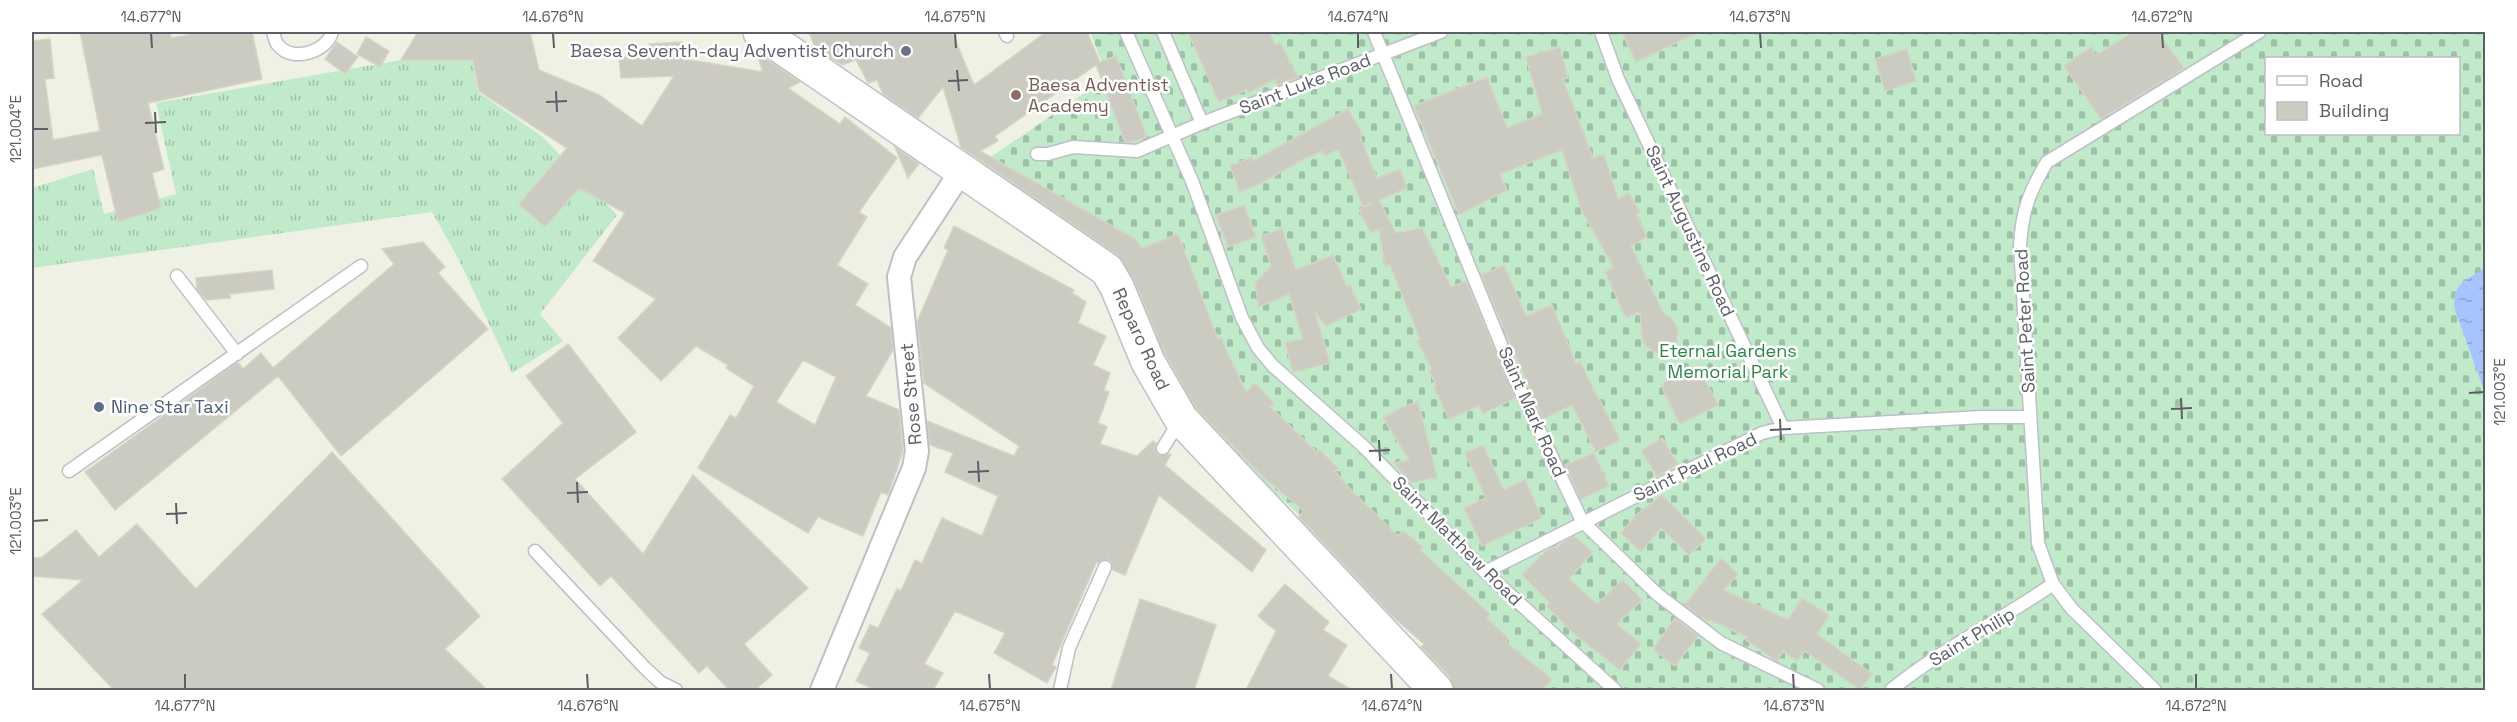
<svg xmlns="http://www.w3.org/2000/svg" width="2517" height="722" font-family="'Space Grotesk',sans-serif">
<defs>
<pattern id="grass-tufts" width="24" height="20" patternUnits="userSpaceOnUse" patternTransform="scale(1.5)"><rect width="24" height="20" fill="#c0eac9"/><path d="M3 7l-1-3M5 7V3M7 7l1-3M15 17l-1-3M17 17v-4M19 17l1-3" fill="none" stroke="#9fc1a7"/></pattern>
<pattern id="cemetery-stones" width="16" height="16" patternUnits="userSpaceOnUse" patternTransform="scale(1.5)"><rect width="16" height="16" fill="#c0eac9"/><path d="M2 7V4a2 2 0 0 1 4 0v3zM10 15v-3a2 2 0 0 1 4 0v3z" fill="#9fc1a7"/></pattern>
<pattern id="water-ripples" width="26" height="14" patternUnits="userSpaceOnUse" patternTransform="scale(1.5)"><rect width="26" height="14" fill="#a7c4ff"/><path d="M2 4q2-2 4 0t4 0M15 11q2-2 4 0t4 0" fill="none" stroke="#8ba2d2"/></pattern>
</defs>
<rect width="100%" height="100%" fill="#f0f1e5"/>
<path fill="url(#grass-tufts)" d="M470 48 478 92 543 137 617 215 540 314 563 341 512 373 459 260 432 212 32 268V188L93 169 104 214 176 194 156 103Z"/>
<path fill="url(#cemetery-stones)" fill-rule="evenodd" d="M1090 32H2485V690H1490L1188 413 1116 267 970 171 1108 77ZM2266 58H2458V134H2266Z"/>
<path fill="url(#water-ripples)" d="M2485 268V393L2455 310C2451 283 2466 281 2485 268Z"/>
<path fill="#cccbc2" stroke="#d6d4c3" stroke-width="1.5" fill-rule="evenodd" d="M80 32H170L171 38 203 32H252L262 79 148 103 164 169 152 173 161 208 118 222 102 155 32 169V41L50 39 54 78 45 79 53 140 100 131Z
M418 32H530L539 70 599 95 642 126 674 76 621 78 619 57 649 53V44L682 42 684 61 685 59 763 72 756 52 800 82 788 88 840 124 845 117 897 158 859 212 867 217 837 265 868 284 855 305 891 328 893 350 866 396 899 410 903 451 888 495 881 492 863 536 818 517 808 533 698 468 730 415 736 418 754 386 726 368 728 365 696 346 661 381 618 338 656 299 593 261 625 213 579 188 545 227 519 204 567 148 479 91 473 60H401ZM803 360 836 377 815 425 776 402Z
M809 32H952L974 85 1046 32H1087L1100 62 1116 56 1147 137 1133 142H1125L1096 65 995 136 998 141 980 151 1135 239 1142 248 1178 234 1218 339 1221 338 1246 392 1255 383 1274 403 1270 407 1317 452 1320 450 1338 468 1335 471 1349 488 1398 536 1403 531 1423 547 1420 550 1490 614 1487 618 1509 639 1506 642 1552 679 1542 690H1454L1450 677 1421 647 1424 644 1392 616 1299 517 1304 511 1262 476 1196 408 1165 354 1134 280 1118 255 961 147 943 87 918 118 883 94 877 80 868 83 856 60 842 65 815 47Z
M1188 32H1270L1275 45 1280 43 1298 77 1278 85 1275 79 1248 93 1246 90 1219 102Z
M1622 32H1699L1636 62Z
M2133 32H2158L2184 68 2101 119 2064 66 2092 46 2095 56Z
M366 37 389 51 380 67 357 54Z
M337 42 358 57 345 74 325 59Z
M1560 47 1568 78 1563 79 1593 158 1604 154 1618 199 1629 193 1640 212 1636 214 1647 237 1631 246 1664 314 1671 318 1678 328 1675 358 1653 351 1643 343 1640 312 1626 318 1605 272 1614 268 1581 209 1562 150 1500 174 1507 190 1459 215 1414 106 1487 77 1507 128 1542 114 1526 57Z
M1907 49 1916 81 1885 91 1875 59Z
M1348 109 1363 135 1360 137 1377 178 1400 169 1407 188 1379 200 1396 233 1422 228 1451 287 1466 281 1515 398 1483 414 1479 406 1449 419 1434 387 1436 386 1429 370 1432 369 1417 341 1420 339 1390 265 1385 266 1379 229 1371 233 1359 210 1374 202 1363 206 1338 149 1326 156 1323 151 1302 160 1262 183 1240 192 1230 166 1252 157 1253 161Z
M895 147 919 164 908 178Z
M1244 205 1256 237 1228 247 1216 215Z
M954 226 1074 290 1072 293 1086 302 1078 323 1106 336 1093 365 1110 373 1104 390 1109 392 1098 423 1107 427 1100 444 1137 456 1153 441 1156 443 1155 448 1158 455 1171 454 1165 465 1266 550 1252 572 1159 495 1125 575 1113 570 1112 563 1108 559 1096 563 1052 665 1056 667 1047 683 994 653 1005 633 955 611 924 664 943 673 933 690H875L856 681 870 653 859 648 870 625 878 628 897 589 901 591 915 560 922 563 942 518 982 536 998 496 945 472 953 453 930 445 927 421 1014 456 1019 446 924 383 917 322 948 250 944 248Z
M1282 229 1296 270 1333 255 1347 287 1350 285 1361 309 1326 326 1315 312 1330 363 1293 372 1285 343 1303 339 1289 294 1259 307 1255 283 1271 266 1261 236Z
M423 242 445 267 438 273 488 329 341 456 278 376 115 510 85 472 238 362 243 369 261 353 273 368 394 264 382 249Z
M1504 265 1526 316 1552 305 1576 364 1580 362 1620 440 1596 452 1572 405 1543 419 1481 275Z
M272 270 274 289 230 294V298L206 300 197 289 196 278Z
M568 344 636 432 575 479 643 554 693 475 808 588 744 644 772 675 755 690H729L707 666 699 673 611 576 600 586 502 479 563 423 526 376Z
M1697 365 1718 405 1680 424 1663 390V383Z
M1418 402 1437 477 1411 483 1394 463 1409 460 1383 418 1400 408Z
M1662 438 1678 464 1657 476 1641 451Z
M1483 445 1504 490 1525 480 1542 518 1482 546 1464 508 1486 498 1465 453Z
M332 452 480 616 445 649 487 690H114L42 614 83 580 32 576V558H41L76 530 99 557 137 524 196 589Z
M1594 453 1609 486 1581 499 1565 465Z
M1662 495 1706 539 1689 555 1661 528 1641 552 1621 533 1636 515Z
M1574 536 1593 552 1569 579 1597 604 1623 580 1642 600 1617 624 1641 644 1620 670 1572 632 1547 607 1550 603 1522 575 1547 550 1556 546 1557 549 1563 542Z
M1721 558 1738 574 1724 590 1788 620 1802 598 1829 615 1817 634 1872 674 1860 690 1805 651 1797 661 1783 651 1777 661 1746 640 1747 637 1710 620 1708 622 1685 605Z
M1285 584 1329 622 1323 630 1347 645 1328 676 1352 690H1246L1276 631 1258 616Z
M1140 599 1216 625 1194 690H1111Z
M1675 618 1698 636 1675 666 1653 649Z"/>
<g fill="none" stroke-linecap="round" stroke-linejoin="round">
<g stroke="#bfc0c7" stroke-width="15">
<path id="lane" d="M273 32C274 35 275 42 278 45 292 63 327 52 332 32
M1005 32 1007 36
M1126 32 1192 181 1242 318 1258 348 1273 366 1363 446 1485 572 1615 690
M1163 32 1202 123
M1374 32 1515 379 1582 521 1657 594 1721 643 1818 690
M1601 32 1618 79 1783 428
M1037 154H1048L1073 147 1137 151 1202 123 1441 32
M177 276 237 354
M1163 448 1180 420
M69 471 361 266
M535 551 645 668 660 682 676 690
M1485 572 1762 433 1783 428 1982 417H2030
M1060 690 1069 648 1105 567
M1891 690C1941 649 2000 621 2053 584
M2155 690 2072 609 2053 584 2038 543 2020 246C2022 211 2029 192 2047 162L2259 32"/>
</g>
<g stroke="#bfc0c7" stroke-width="26">
<path id="street" d="M822 690 914 468 917 451 899 277 905 257 962 170"/>
</g>
<g stroke="#c0c1c9" stroke-width="36">
<path id="secondary" d="M760 32 1107 270 1117 287 1148 362 1181 419 1436 690"/>
</g>
<use href="#lane" stroke="#fff" stroke-width="12"/>
<use href="#street" stroke="#fff" stroke-width="22"/>
<use href="#secondary" stroke="#fff" stroke-width="33"/>
</g>
<path fill="none" stroke="#5d5f67" stroke-width="2" d="M151 33 152 48M553 33 554 48M955 33 956 48M1358 33V48M1760 33 1761 48M2162 33 2163 48M957 70 959 91M948 81 968 80M556 91 557 112M546 102 567 101M155 112 156 133M145 123 166 122M33 129H48M2469 393 2484 392M2181 398 2182 419M2171 409 2192 408M1780 419 1781 440M1770 430 1791 429M1379 440 1380 461M1369 451 1390 450M978 461 979 482M968 472 989 471M577 482 578 503M567 493 588 492M176 503 177 524M166 514 187 513M33 521 48 520M185 674V689M587 674 588 689M989 674 990 689M1391 674 1392 689M1793 674 1794 689M2196 674V689"/>
<circle fill="#6b7280" stroke="#fff" stroke-width="2" cx="906" cy="51" r="6"/>
<circle fill="#8d6e63" stroke="#fff" stroke-width="2" cx="1016" cy="95" r="6"/>
<circle fill="#5c6f8a" stroke="#fff" stroke-width="2" cx="99" cy="407" r="6"/>
<g text-anchor="middle" stroke-width="5" stroke-linejoin="round" paint-order="stroke">
<g font-size="18" fill="#5b616d" stroke="#fff" text-anchor="end">
<text x="894" y="57">Baesa Seventh-day Adventist Church</text>
</g>
<g font-size="18" fill="#5d5f67" stroke="#fff">
<text transform="translate(1305 84) rotate(-21)" y="6">Saint Luke Road</text>
<text transform="translate(1690 231) rotate(65)" y="6">Saint Augustine Road</text>
<text transform="translate(2025 321) rotate(-93)" y="6">Saint Peter Road</text>
<text transform="translate(1141 339) rotate(65)" y="6">Reparo Road</text>
<text transform="translate(911 394) rotate(-95)" y="6">Rose Street</text>
<text transform="translate(1532 412) rotate(66)" y="6">Saint Mark Road</text>
<text transform="translate(1695 467) rotate(-26)" y="6">Saint Paul Road</text>
<text transform="translate(1457 541) rotate(45)" y="6">Saint Matthew Road</text>
<text transform="translate(1972 637) rotate(-31)" y="6">Saint Philip</text>
</g>
<g font-size="18" fill="#785e54" stroke="#fff" text-anchor="start">
<text x="1028" y="91">Baesa Adventist<tspan x="1028" dy="21">Academy</tspan></text>
</g>
<g font-size="18" fill="#2d8645" stroke="#fff">
<text x="1728" y="357">Eternal Gardens<tspan x="1728" dy="21">Memorial Park</tspan></text>
</g>
<g font-size="18" fill="#4e5e75" stroke="#fff" text-anchor="start">
<text x="111" y="413">Nine Star Taxi</text>
</g>
</g>
<rect width="2517" height="722" fill="none" stroke="#ffffff" stroke-width="66"/>
<rect x="2265" y="57" width="195" height="78" fill="#ffffff" stroke="#bebfc2" stroke-width="1.5"/>
<rect x="2277" y="76" width="30" height="9" fill="#ffffff" stroke="#bebfc2" stroke-width="1.5"/>
<text x="2319" y="87" font-size="18" fill="#5d5f67">Road</text>
<rect x="2277" y="102" width="30" height="18" fill="#cccbc2" stroke="#bebfc2" stroke-width="1.5"/>
<text x="2319" y="117" font-size="18" fill="#5d5f67">Building</text>
<rect x="33" y="33" width="2451" height="656" fill="none" stroke="#5d5f67" stroke-width="2"/>
<g font-size="15" text-anchor="middle" fill="#5d5f67">
<text x="151" y="22">14.677°N</text>
<text x="553" y="22">14.676°N</text>
<text x="955" y="22">14.675°N</text>
<text x="1358" y="22">14.674°N</text>
<text x="1760" y="22">14.673°N</text>
<text x="2162" y="22">14.672°N</text>
<text transform="translate(16 129) rotate(-90)" y="5">121.004°E</text>
<text transform="translate(2500 392) rotate(-90)" y="5">121.003°E</text>
<text transform="translate(16 521) rotate(-90)" y="5">121.003°E</text>
<text x="185" y="711">14.677°N</text>
<text x="588" y="711">14.676°N</text>
<text x="990" y="711">14.675°N</text>
<text x="1392" y="711">14.674°N</text>
<text x="1794" y="711">14.673°N</text>
<text x="2196" y="711">14.672°N</text>
</g>
</svg>
